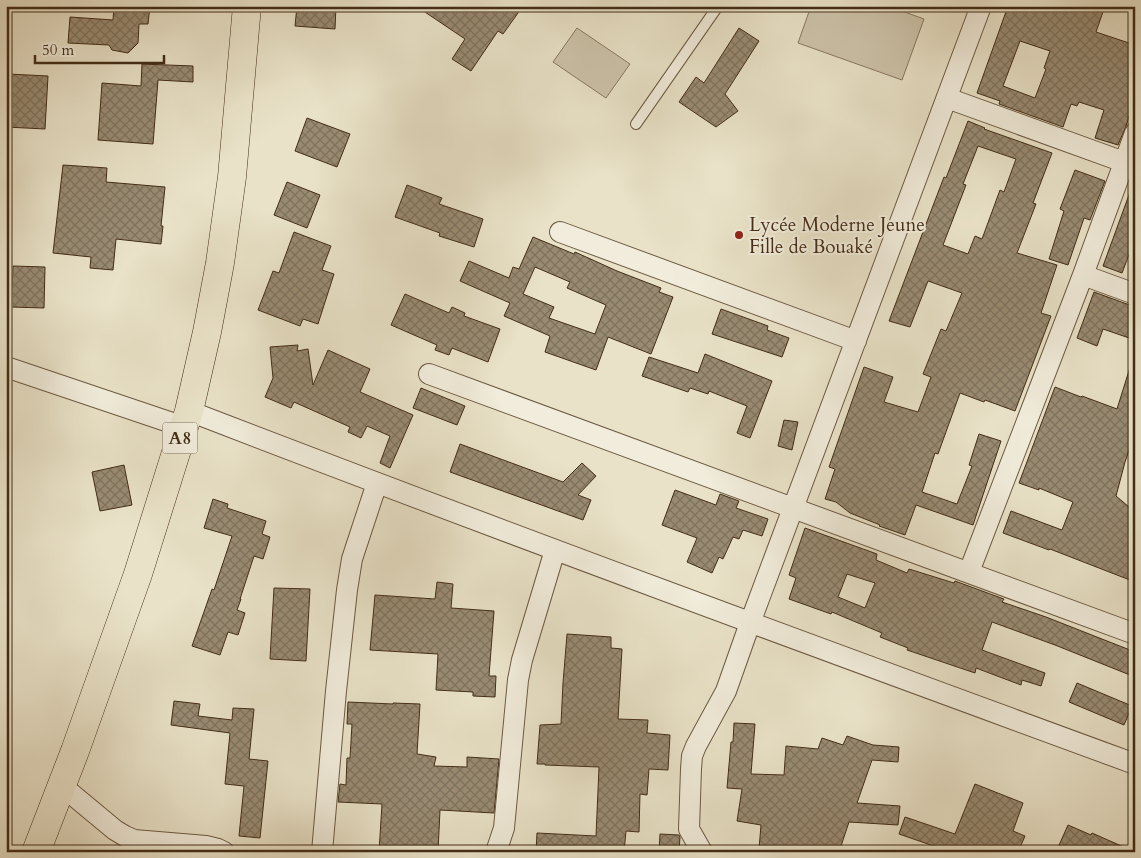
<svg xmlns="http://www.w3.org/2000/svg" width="1141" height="858" font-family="Cardo,serif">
<defs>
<pattern id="building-cross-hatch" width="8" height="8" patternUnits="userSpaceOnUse" patternTransform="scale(1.25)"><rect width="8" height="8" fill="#998b73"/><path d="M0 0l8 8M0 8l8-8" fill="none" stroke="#7e725d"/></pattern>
</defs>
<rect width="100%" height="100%" fill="#e9e2c8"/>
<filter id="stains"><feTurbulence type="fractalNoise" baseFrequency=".004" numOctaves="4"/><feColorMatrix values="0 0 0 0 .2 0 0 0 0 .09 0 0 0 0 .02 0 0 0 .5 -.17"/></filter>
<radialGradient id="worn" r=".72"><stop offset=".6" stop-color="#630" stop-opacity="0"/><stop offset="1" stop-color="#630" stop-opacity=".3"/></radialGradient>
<path fill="#cdc3aa" stroke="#887860" d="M811 6H888L924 19 902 80 798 43Z
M577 28 630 64 606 98 553 62Z"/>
<path fill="url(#building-cross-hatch)" stroke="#432d16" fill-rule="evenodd" d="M114 6H150L148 24H139L138 43 128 53 112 50 109 45 68 43 70 17 113 20Z
M297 6H336L335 29 295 26Z
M416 6H523L503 34 498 31 471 71 452 59 465 39Z
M1008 6H1105L1096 32 1135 45V98L1126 126 1118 145 1095 138 1104 110 1079 102 1077 106 1071 104 1063 127 999 104 1000 101 977 93ZM1020 41 1050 51 1044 68 1046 69 1035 98 1003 86Z
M739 28 759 41 725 94 738 111 716 127 679 102 696 77 704 83Z
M142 64 193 66V82L158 80 153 144 98 140 102 83 141 86Z
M8 74 48 76 45 129 6 127Z
M307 118 350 134 337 167 295 151Z
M968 121 985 128 984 129 1052 153 1033 203 1036 204 1017 253 1057 265 1041 313 1051 316 1015 411 985 400 984 402 960 393 938 454 935 453 922 492 957 504 972 466 969 465 979 434 1001 441 973 525 916 505 905 535 879 526 880 525 850 513 836 502 825 499 835 469 829 467 864 367 893 377 884 402 918 412 931 377 923 374 941 329 946 331 962 293 928 281 910 327 889 321 944 177 946 178ZM978 146 1016 159 1004 192 1000 190 982 239 975 236 968 254 943 245 966 185 963 184Z
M63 165 107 168 106 182 165 187 161 226H163L161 244 116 239 113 270 90 268 91 257 53 253Z
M1075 170 1105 181 1090 220 1084 218 1068 265 1049 259 1064 211 1060 209Z
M287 182 320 195 307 228 274 215Z
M1133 184H1135V239L1122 273 1103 266Z
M407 185 442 198 439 204 483 219 474 247 439 236 440 233 395 217Z
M294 232 331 246 322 270 334 274 318 324 303 319 300 326 258 310 273 271 279 273Z
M533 237 574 254 575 252 617 271 661 288 659 292 673 297 651 354 608 337 596 370 545 352 550 336 504 316 510 303 460 281 469 261 509 278 513 267 519 269ZM535 267 570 282 567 288 606 305 595 334 549 318 554 307 523 294Z
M13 266 45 267 44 308 11 307Z
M1094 292 1135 307V340L1103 329 1097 346 1077 338Z
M405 294 449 313 452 307 465 313 464 316 500 329 488 362 452 348 449 355 435 350 437 345 391 325Z
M721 309 768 326 767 330 789 338 782 357 712 334Z
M298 345 297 351 308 349 313 385 328 350 370 369 360 392 413 415 390 468 380 463 390 436 367 426 361 438 348 432 350 427 294 402 291 408 265 397 273 378 270 347Z
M705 354 772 381 750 438 737 433 747 406 709 391 708 394 690 388 688 392 642 376 649 357 698 373Z
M1132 361 1135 362V433L1125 462 1116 496 1135 512V582L1050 549 1049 550 1003 533 1011 511 1062 530 1073 502 1039 488V490L1019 483 1055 387 1081 397 1082 396 1117 409Z
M421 388 465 406 457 425 413 408Z
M784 420 798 422 792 450 778 446Z
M460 444 563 482 582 463 596 476 578 495 591 500 583 520 450 472Z
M124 465 132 505 100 511 92 472Z
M675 490 716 505 720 494 739 501 736 508 768 519 762 536 743 530 739 539 733 537 723 559 719 557 712 573 687 562 697 538 662 525Z
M213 499 228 504 227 508 266 521 262 534 270 537 263 559 254 556 240 599H241L237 610 245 613 238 635 228 632 220 655 192 646 212 589 214 590 232 536 204 528Z
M805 528 877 554 876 560 907 573 909 569 954 583 955 581 1004 599 1002 602 1046 617 1135 652V677L1055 645 992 622 982 650 1045 673 1041 686 1022 680 1021 685 976 668 975 673 907 650 908 648 880 637 882 633 832 612 831 614 789 599 796 578 789 575ZM847 574 875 583 865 608 838 597Z
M437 582 453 584 451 608 494 611 489 676H496L495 697 473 696V692L436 690 438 654 370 650 375 595 435 599Z
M274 588 310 589 306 661 270 659Z
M567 634 611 637V648L622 649 618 719 648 720 647 733 670 735 668 770 649 769 647 795 640 794 639 832 626 831 624 852H536L537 833 596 836 599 767 545 765V764H537L540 725 561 724 563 683Z
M1077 683 1132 706 1124 725 1069 702Z
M174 701 200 704 198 716 232 720 233 708 254 709 249 759 268 761 260 838 239 836 244 786 225 784 230 733 171 725Z
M348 702 393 704V703L420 704 417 754 436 757 434 766 467 767V757L499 759 494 813 440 810 438 852H379L382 804 338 802 340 784 346 785 347 758H350L352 724H347Z
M734 723 755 724 751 774 784 775 786 746 818 749 822 738 843 745 847 736 873 745 899 747 898 762 872 760 857 803 900 806 898 825 849 822 839 852H793L774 849V850L759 849 761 825 737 821 742 789 727 788 731 742H733Z
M975 784 1023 803 1013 831 1025 836 1018 852H951L899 834 905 817 955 834Z
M1068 825 1091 835 1092 833 1135 852H1056Z
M660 834 679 835 680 837 679 852H659Z"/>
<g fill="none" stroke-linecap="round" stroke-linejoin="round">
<g stroke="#6c5a42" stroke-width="12">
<path id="service" d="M636 124 718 6"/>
</g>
<g stroke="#6c5a42" stroke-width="22">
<path id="minor" d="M947 98 1124 162
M560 232 856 341
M1083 275 1135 294
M6 367 184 427
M429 374 1135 634
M189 411C503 532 819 648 1135 764
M969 572 1083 275 1135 133
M62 786 115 830 125 836 134 840 206 846 218 849 224 852
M322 852 336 691 347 590 352 559 377 483
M496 852 504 828 518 680 522 660 555 550
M702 852 689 829 691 769 692 756 696 746 726 691 750 623 981 6"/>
</g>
<g stroke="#432d16" stroke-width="29">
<path id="primary" d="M36 852 75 751 138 574 189 411 207 332 220 263 232 177 247 6"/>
</g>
<use href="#service" stroke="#f1ecdb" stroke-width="10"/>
<use href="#minor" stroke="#f1ecdb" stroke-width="20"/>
<use href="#primary" stroke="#e9e2c8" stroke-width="28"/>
</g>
<circle fill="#8f2418" stroke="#f1ecdb" stroke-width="2" cx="739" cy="235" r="5"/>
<g text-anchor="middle" stroke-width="4" stroke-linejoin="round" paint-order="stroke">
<rect fill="#f1ecdb" stroke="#776651" stroke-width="1" x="162.5" y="422.5" width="35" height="31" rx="4"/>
<g font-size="18" font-weight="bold" fill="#432d16">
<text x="180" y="444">A8</text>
</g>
<g font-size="19" fill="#432d16" stroke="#f1ecdb" text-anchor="start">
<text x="749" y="231">Lycée Moderne Jeune<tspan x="749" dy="22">Fille de Bouaké</tspan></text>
</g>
</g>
<rect width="1141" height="858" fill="none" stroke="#e9e2c8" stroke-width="25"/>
<rect x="8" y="8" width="1126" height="843" fill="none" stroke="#432d16" stroke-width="2.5"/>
<rect x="12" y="12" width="1116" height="833" fill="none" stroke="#432d16"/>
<path d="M35 55v8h129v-8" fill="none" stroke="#432d16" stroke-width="2.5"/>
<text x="42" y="55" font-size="15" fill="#432d16" stroke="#f1ecdb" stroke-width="4" paint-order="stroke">50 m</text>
<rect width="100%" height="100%" filter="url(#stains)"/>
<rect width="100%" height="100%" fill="url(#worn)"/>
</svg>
